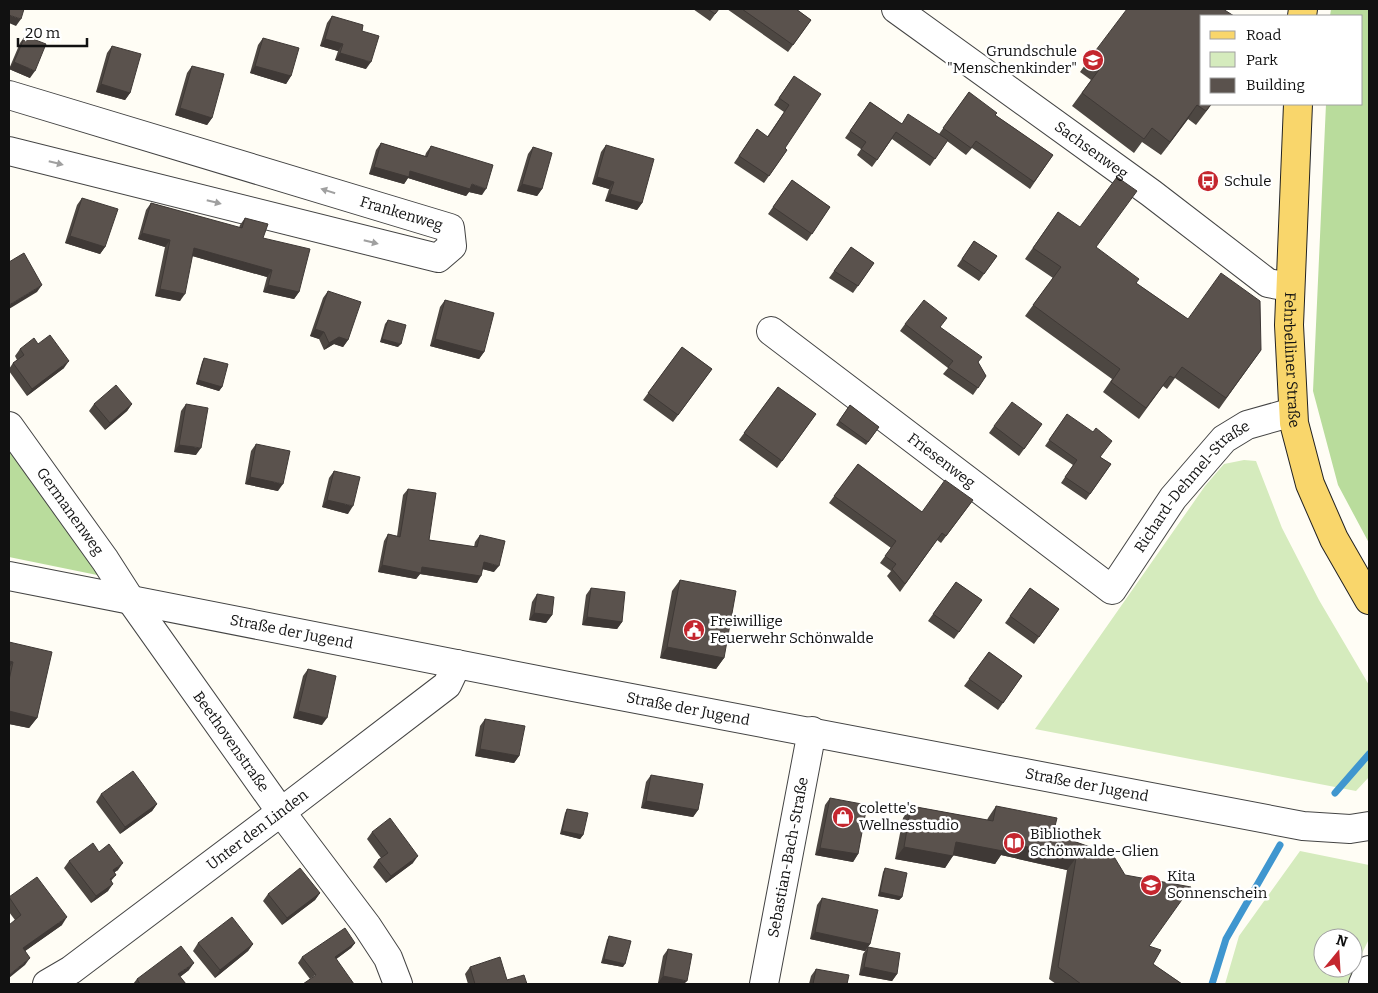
<svg xmlns="http://www.w3.org/2000/svg" width="1378" height="993" font-family="Bitter,serif">
<rect width="100%" height="100%" fill="#fffdf5"/>
<path fill="#d5ebbd" fill-rule="evenodd" d="M1244 460 1256 461 1282 528 1319 600 1369 685V777L1356 791 1035 729 1205 486 1224 464Z
M1300 851 1369 865V939L1347 984H1225L1239 936ZM1323 938H1353V968H1323Z"/>
<path fill="#b9dc9c" d="M1331 9H1369V543L1338 485 1313 391 1326 104H1362V16H1330Z
M9 436 102 576 9 557Z"/>
<g fill="none" stroke-linecap="round" stroke-linejoin="round">
<path stroke="#3f96cf" stroke-width="7" d="M1335 793 1369 754
M1212 984 1226 939 1280 845"/>
<g stroke="#444" stroke-width="30">
<g id="minor">
<path id="s1" d="M896 9 1151 193 1268 283 1289 287"/>
<path id="s2" d="M9 95 450 228 452 246 438 258 9 151"/>
<path id="s3" d="M771 331 1112 590 1173 498 1224 439 1247 425 1293 412"/>
<path id="s4" d="M9 426 105 560 130 599 281 812 367 926 388 958 398 984"/>
<path id="s5" d="M9 576 568 686 1303 826 1350 829 1369 826"/>
<path id="s6" d="M47 984 71 970 281 812 447 685 457 664"/>
<path id="s7" d="M764 984 812 731"/>
<path d="M1363 984 1369 970"/>
</g>
</g>
<g stroke="#222" stroke-width="30">
<g id="major">
<path d="M1302 16 1303 9"/>
<path id="s8" d="M1298 104 1289 325 1294 423 1310 484 1334 539 1369 600"/>
</g>
</g>
<use href="#minor" stroke="#fff" stroke-width="28"/>
<use href="#major" stroke="#f9d66b" stroke-width="28"/>
</g>
<path fill="#4d4742" d="M693 9H719L710 21Z
M727 9H796L811 20 788 52Z
M332 16 362 31 366 69 335 60 338 51 320 46 327 23Z
M1202 16V104H1212L1196 125 1188 119 1161 155 1142 142 1134 153 1072 106 1091 80 1080 72 1090 58Z
M25 36 30 78 9 69 20 43Z
M263 38 291 76 286 84 250 73 258 45Z
M112 46 130 93 125 100 96 92 107 53Z
M192 66 212 118 207 125 175 115 187 73Z
M794 76 785 148 787 150 764 183 734 163 757 129 767 137 784 112 774 105Z
M969 92 995 115 1053 155 1030 189 972 148 966 155 947 141 930 166 892 139 872 167 857 155 861 149 845 138 870 102 902 124 939 134Z
M381 143 425 156 426 153 431 146 482 195 469 192 466 196 408 178 404 184 369 174 376 150Z
M606 145 642 203 637 210 605 201 609 189 592 184 601 152Z
M533 147 542 189 537 196 517 191 528 154Z
M792 180 830 207 807 241 768 214Z
M82 198 105 247 100 254 65 243 77 205Z
M151 203 239 228 240 225 245 218 263 238 299 292 294 299 263 292 267 277 192 256 180 301 155 296 165 247 138 239 146 210Z
M1058 212 1096 248 1136 283 1188 319 1261 350 1219 409 1175 378 1167 389 1163 386 1139 419 1103 392 1112 379 1025 316 1053 278 1025 259Z
M974 241 997 256 979 281 957 266Z
M851 247 874 263 853 293 829 278Z
M328 291 348 340 343 347 334 344 324 350 319 339 310 336 323 298Z
M445 300 484 352 479 359 430 346 440 307Z
M388 320 398 347 380 342 385 324Z
M905 324 940 327 978 362 986 376 973 395 943 374 948 368 900 331Z
M38 344 64 368 27 396 9 371V369L13 363 17 360 15 356 20 349Z
M682 347 712 369 673 422 643 400Z
M204 358 222 387 219 391 196 384 202 362Z
M778 387 816 414 777 468 739 440Z
M94 404H132L127 411 105 430 89 411Z
M186 404 196 455 174 452 181 411Z
M850 405 879 427 866 445 836 425Z
M1067 414 1100 457 1111 464 1086 500 1061 483 1073 465 1045 446Z
M1042 424 1019 456 989 433 994 426Z
M256 444 278 491 245 484 251 451Z
M858 464 922 512 973 500 941 543 937 540 900 592 887 576 891 571 880 563 891 548 829 503Z
M334 471 348 514 322 507 329 478Z
M408 489 429 540 474 547 475 542 480 535 494 572 482 569 477 583 420 574 416 579 378 572 384 541 388 534 397 536 403 495Z
M680 580 724 658 716 669 660 658 672 591Z
M956 582 982 600 954 639 928 621Z
M591 588 622 622 617 629 582 625 586 595Z
M1030 588 1059 609 1034 644 1005 623Z
M537 594 552 615 546 623 529 620 532 602Z
M9 642 37 718 29 728 9 724Z
M989 652 1022 676 998 710 964 686Z
M308 669 322 725 293 718 303 676Z
M485 719 519 756 514 763 475 756 480 726Z
M651 775 698 810 693 817 641 808 646 782Z
M101 794 157 804 152 811 120 834 96 802Z
M830 798 858 854 853 862 815 855 825 805Z
M911 806 987 820 988 818 996 806 1053 834 1113 855 1149 946 1153 964 1182 984H1056L1049 979 1067 870 1001 855 995 864 953 855 945 868 895 859 903 818Z
M567 809 583 835 580 839 560 834 565 813Z
M372 832 413 863 386 883 373 867 378 860 381 858 367 839Z
M99 852 118 870 114 872 116 875 111 881 108 891 91 903 64 868 69 861Z
M885 868 902 897 899 900 878 896 883 872Z
M320 893 315 900 282 925 263 901 268 894Z
M9 897 62 925 25 951V965L15 920 9 912Z
M822 898 870 944 865 951 810 939 817 905Z
M609 936 623 967 601 963 607 940Z
M198 943 253 944 248 951 215 978 193 951Z
M355 943 351 948 336 959 310 979 298 963 302 957Z
M868 947 897 974 892 981 859 975 863 954Z
M668 949 684 984H665L658 983 663 956Z
M470 967 507 980 527 984H468L465 974Z
M816 969 847 984H809L811 976Z
M189 970 180 977 186 984H133L137 979Z"/>
<path fill="#3f3936" d="M9 15 21 19 16 26 9 23Z
M325 39 343 44 338 51 320 46Z
M340 53 371 62 366 69 335 60Z
M14 62 35 71 30 78 9 69Z
M255 66 291 76 286 84 250 73Z
M101 84 130 93 125 100 96 92Z
M1197 105 1188 119 1161 155 1170 142Z
M180 108 212 118 207 125 175 115Z
M374 167 410 171 472 184 486 189 482 195 469 192 466 196 408 178 404 184 369 174Z
M597 177 614 182 609 189 592 184Z
M522 184 542 189 537 196 517 191Z
M610 194 642 203 637 210 605 201Z
M142 233 170 240 165 247 138 239Z
M70 236 105 247 100 254 65 243Z
M194 248 272 270 267 277 189 255Z
M42 285 37 292 9 309V305Z
M268 285 299 292 294 299 263 292Z
M160 289 185 294 180 301 155 296Z
M315 329 324 332 319 339 310 336Z
M339 337 348 340 343 347 334 344 324 350 329 343Z
M382 339 401 344 398 347 380 342Z
M435 339 484 352 479 359 430 346Z
M69 361 64 368 27 396 32 389Z
M198 380 222 387 219 391 196 384Z
M132 404 127 411 105 430 110 423Z
M179 445 201 448 196 455 174 452Z
M250 477 283 484 278 491 245 484Z
M327 500 353 506 348 514 322 507Z
M484 562 499 566 494 572 479 568Z
M382 565 422 567 481 576 477 583 420 574 416 579 378 572Z
M534 613 552 615 546 623 529 620Z
M587 617 622 622 617 629 582 625Z
M667 647 724 658 716 669 660 658Z
M9 661 13 662 9 668Z
M9 711 37 718 29 728 9 724Z
M298 711 327 718 322 725 293 718Z
M480 749 519 756 514 763 475 756Z
M646 801 698 810 693 817 641 808Z
M157 804 152 811 120 834 125 827Z
M562 831 583 835 580 839 560 834Z
M956 842H1005L1076 858 1067 870 1001 855 995 864 947 854Z
M904 847 953 856 945 868 895 859Z
M820 848 858 854 853 862 815 855Z
M418 856 413 863 386 883 391 876Z
M123 863 118 870 108 877 113 870Z
M113 884 108 891 91 903 96 896Z
M880 892 902 897 899 900 878 896Z
M320 893 315 900 282 925 287 918Z
M67 917 62 925 18 956 23 948Z
M815 932 870 944 865 951 810 939Z
M355 943 351 948 331 963 335 957Z
M253 944 248 951 215 978 220 970Z
M30 958 25 965 9 978V975Z
M604 959 625 964 623 967 601 963Z
M194 963 189 970 173 982 178 974Z
M864 967 897 974 892 981 859 975Z
M663 976 687 981 684 984H665L658 983Z"/>
<path fill="#5a524d" stroke="#3f3936" d="M9 9H24L21 19 9 15Z
M708 9H719L715 14Z
M742 9H796L811 20 793 45Z
M1127 9H1223L1234 16H1202V104H1211L1206 111 1197 105 1170 142 1152 128 1144 139 1082 93 1101 67 1090 58Z
M332 16 363 25 362 31 379 36 371 62 340 53 343 44 325 39Z
M25 36 46 44 35 71 14 62Z
M263 38 299 48 291 76 255 66Z
M112 46 141 54 130 93 101 84Z
M192 66 224 74 212 118 180 108Z
M794 76 821 94 785 148 787 150 769 176 739 156 757 129 768 137 789 105 779 98Z
M969 92 997 113 995 115 1053 155 1034 182 976 141 971 148 943 128Z
M870 102 902 124 908 114 948 140 935 159 896 132 877 160 861 149 866 142 850 131Z
M381 143 427 157 431 146 493 165 486 189 472 184 470 189 410 171 409 177 374 167Z
M606 145 654 159 642 203 610 194 614 182 597 177Z
M533 147 552 153 542 189 522 184Z
M1117 177 1137 191 1096 247 1139 279 1136 283 1188 319 1221 273 1260 301 1261 350 1226 398 1182 367 1174 378 1170 376 1146 408 1111 382 1120 369 1033 305 1061 267 1033 248 1058 212 1080 227Z
M792 180 830 207 812 234 773 207Z
M82 198 118 209 105 247 70 236Z
M151 203 242 228 245 218 268 224 263 238 310 249 299 292 268 285 272 270 194 248 185 294 160 289 170 240 142 233Z
M974 241 997 256 984 274 962 259Z
M851 247 874 263 858 286 834 271Z
M24 253 42 285 9 305V262Z
M328 291 361 302 348 340 339 337 329 343 324 332 315 329Z
M445 300 494 313 484 352 435 339Z
M924 300 947 318 940 327 982 357 978 362 986 376 978 388 948 367 953 361 905 324Z
M388 320 406 325 401 344 382 339Z
M50 335 69 361 32 389 13 363 24 355 20 349 34 338 38 344Z
M682 347 712 369 678 415 648 393Z
M204 358 228 364 222 387 198 380Z
M116 385 132 404 110 423 94 404Z
M778 387 816 414 782 461 744 433Z
M1012 402 1042 424 1024 449 994 426Z
M186 404 208 408 201 448 179 445Z
M850 405 879 427 868 442 839 421Z
M1067 414 1093 432 1096 428 1112 441 1100 457 1111 464 1090 494 1065 477 1077 460 1049 440Z
M256 444 290 451 283 484 250 477Z
M858 464 922 512 945 480 973 500 946 536 942 533 905 584 892 569 896 564 885 556 896 541 834 496Z
M334 471 360 477 353 506 327 500Z
M408 489 436 493 429 540 477 547 480 535 505 541 499 566 484 562 481 576 422 567 421 573 382 565 388 534 400 537Z
M680 580 736 591 724 658 667 647Z
M956 582 982 600 959 632 933 614Z
M591 588 625 592 622 622 587 617Z
M1030 588 1059 609 1039 637 1010 616Z
M537 594 554 597 552 615 534 613Z
M9 642 52 652 37 718 9 711V680L13 662 9 661Z
M989 652 1022 676 1003 703 969 679Z
M308 669 336 676 327 718 298 711Z
M485 719 525 726 519 756 480 749Z
M133 771 157 804 125 827 101 794Z
M651 775 703 784 698 810 646 801Z
M830 798 867 805 858 854 820 848Z
M911 806 993 821 996 806 1057 818 1053 834 1113 855 1125 875 1191 887 1149 946 1161 950 1153 964 1182 984H1081L1058 967 1076 858 1005 842 1003 851 956 842 953 856 904 847Z
M567 809 588 813 583 835 562 831Z
M390 818 418 856 391 876 378 860 388 853 372 832Z
M93 843 99 852 109 844 123 863 113 870 116 875 110 879 113 884 96 896 69 861Z
M300 868 320 893 287 918 268 894Z
M885 868 907 873 902 897 880 892Z
M37 877 67 917 23 948 30 958 9 975V925L21 915 9 897Z
M822 898 878 910 870 944 815 932Z
M232 917 253 944 220 970 198 943Z
M345 928 355 943 335 957 354 984H303L316 975 302 957Z
M609 936 631 941 625 964 604 959Z
M181 946 194 963 178 974 186 984H140L137 979Z
M868 947 900 953 897 974 864 967Z
M668 949 692 954 687 981 663 976Z
M500 957 507 980 524 975 527 984H475L470 967Z
M816 969 849 975 847 984H813Z"/>
<defs><path id="oneway-solid" d="M-6-.8H1V-3.2L6.5 0L1 3.2V.8H-6Z" transform="scale(1.25)"/></defs>
<g fill="#a0a0a0">
<use href="#oneway-solid" transform="translate(56 163) rotate(14)"/>
<use href="#oneway-solid" transform="translate(328 191) rotate(-163)"/>
<use href="#oneway-solid" transform="translate(214 202) rotate(14)"/>
<use href="#oneway-solid" transform="translate(371 242) rotate(14)"/>
</g>
<defs>
<g id="school-disc" transform="scale(1.125)"><circle r="9.5" fill="#c4262e" stroke="#fff"/><path d="M0-5L7-2L0 1L-7-2ZM-4 1L0 2.5L4 1V4Q0 6-4 4Z" fill="#fff"/></g>
<g id="bus-disc" transform="scale(1.125)"><circle r="9.5" fill="#c4262e" stroke="#fff"/><path d="M-5-6H5V4H4V6H2V4H-2V6H-4V4H-5ZM-3.5-4V0h7V-4ZM-3.5 1.2v1.5H-2V1.2ZM2 1.2v1.5H3.5V1.2Z" fill="#fff"/></g>
<g id="civic-disc" transform="scale(1.125)"><circle r="9.5" fill="#c4262e" stroke="#fff"/><path d="M-.6-6.5H3V-4.5H.6V-3L4-1V1h2V6H-6V1h2V-1L-.6-3ZM-1.2 2.5V6h2.4V2.5Z" fill="#fff"/></g>
<g id="shop-disc" transform="scale(1.125)"><circle r="9.5" fill="#c4262e" stroke="#fff"/><path d="M-5-2.5h2.3a2.7 3.5 0 0 1 5.4 0H5L5.5 6h-11ZM-1.5-2.5h3a1.5 2.3 0 0 0-3 0Z" fill="#fff"/></g>
<g id="library-disc" transform="scale(1.125)"><circle r="9.5" fill="#c4262e" stroke="#fff"/><path d="M-6-4Q-3-5.5-.7-3.5V5Q-3 3-6 4ZM6-4Q3-5.5 .7-3.5V5Q3 3 6 4Z" fill="#fff"/></g>
</defs>
<g fill-rule="evenodd">
<use href="#school-disc" x="1093" y="60"/>
<use href="#bus-disc" x="1208" y="181"/>
<use href="#civic-disc" x="694" y="630"/>
<use href="#shop-disc" x="843" y="817"/>
<use href="#library-disc" x="1014" y="843"/>
<use href="#school-disc" x="1151" y="885"/>
</g>
<g text-anchor="middle" stroke-width="5" stroke-linejoin="round" paint-order="stroke">
<g font-size="15" fill="#111" stroke="#fff" text-anchor="start">
<text x="1077" y="56" text-anchor="end">Grundschule<tspan x="1077" dy="17">"Menschenkinder"</tspan></text>
<text x="1224" y="186">Schule</text>
<text x="710" y="626">Freiwillige<tspan x="710" dy="17">Feuerwehr Schönwalde</tspan></text>
<text x="859" y="813">colette's<tspan x="859" dy="17">Wellnesstudio</tspan></text>
<text x="1030" y="839">Bibliothek<tspan x="1030" dy="17">Schönwalde-Glien</tspan></text>
<text x="1167" y="881">Kita<tspan x="1167" dy="17">Sonnenschein</tspan></text>
</g>
<g font-size="15" fill="#111" stroke="#fff">
<text dy="5" stroke="none"><textPath href="#s1" startOffset="241">Sachsenweg</textPath></text>
<text dy="5" stroke="none"><textPath href="#s2" startOffset="410">Frankenweg</textPath></text>
<text dy="5" stroke="none"><textPath href="#s8" startOffset="256">Fehrbelliner Straße</textPath></text>
<text dy="5" stroke="none"><textPath href="#s3" startOffset="214">Friesenweg</textPath></text>
<text dy="5" stroke="none"><textPath href="#s3" startOffset="560">Richard-Dehmel-Straße</textPath></text>
<text dy="5" stroke="none"><textPath href="#s4" startOffset="105">Germanenweg</textPath></text>
<text dy="5" stroke="none"><textPath href="#s5" startOffset="288">Straße der Jugend</textPath></text>
<text dy="5" stroke="none"><textPath href="#s5" startOffset="692">Straße der Jugend</textPath></text>
<text dy="5" stroke="none"><textPath href="#s4" startOffset="386">Beethovenstraße</textPath></text>
<text dy="5" stroke="none"><textPath href="#s5" startOffset="1098">Straße der Jugend</textPath></text>
<text dy="5" stroke="none"><textPath href="#s6" startOffset="261">Unter den Linden</textPath></text>
<text dy="5" stroke="none"><textPath href="#s7" startOffset="129">Sebastian-Bach-Straße</textPath></text>
</g>
</g>
<rect width="1378" height="993" fill="none" stroke="#111111" stroke-width="20"/>
<rect x="1200" y="15" width="162" height="90" fill="#ffffff" stroke="#a0a0a0"/>
<rect x="1210" y="31" width="25" height="8" fill="#f9d66b" stroke="#a0a0a0"/>
<text x="1246" y="40" font-size="15" fill="#111111">Road</text>
<rect x="1210" y="52" width="25" height="15" fill="#d5ebbd" stroke="#a0a0a0"/>
<text x="1246" y="65" font-size="15" fill="#111111">Park</text>
<rect x="1210" y="78" width="25" height="15" fill="#5a524d" stroke="#a0a0a0"/>
<text x="1246" y="90" font-size="15" fill="#111111">Building</text>
<g transform="translate(1338 953) rotate(18)"><circle r="24" fill="#ffffff" stroke="#a0a0a0"/>
<path d="M0-4L9 19L0 12L-9 19Z" fill="#c4262e"/>
<text y="-8" font-size="14" font-weight="bold" text-anchor="middle" fill="#111111">N</text>
</g>
<path d="M18 38v8h69v-8" fill="none" stroke="#111111" stroke-width="2.5"/>
<text x="25" y="38" font-size="15" fill="#111111" stroke="#ffffff" stroke-width="4" paint-order="stroke">20 m</text>
</svg>
